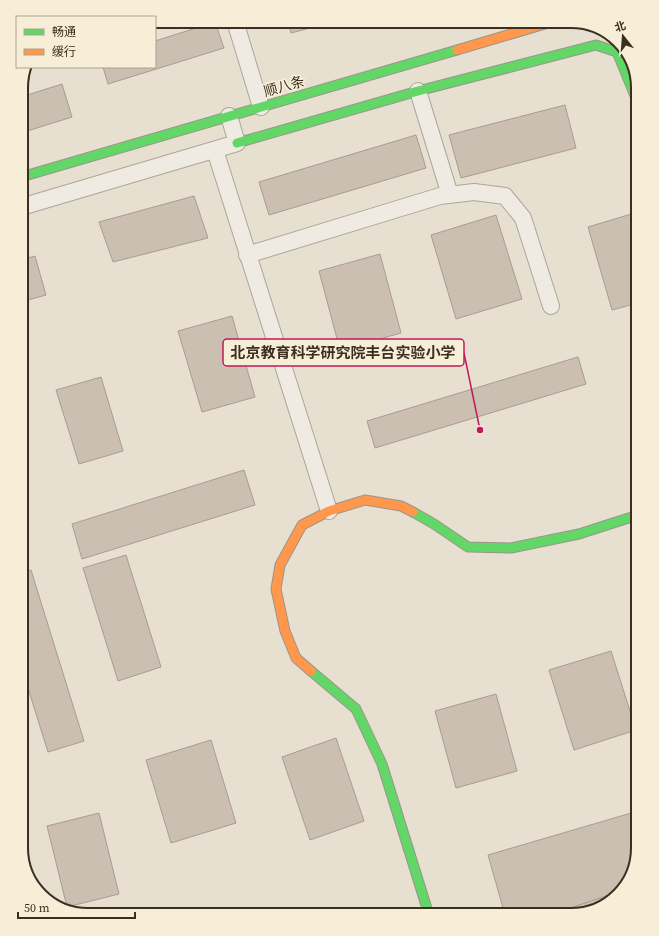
<svg xmlns="http://www.w3.org/2000/svg" width="659" height="936" font-family="'Source Serif 4','Noto Sans SC',serif">
<rect width="100%" height="100%" fill="#e7e0d1"/>
<path fill="#cbbfb2" stroke="#a89c90" d="M288 21H337L291 33Z
M215 22 224 48 108 84 103 67H155V41Z
M62 84 72 117 21 133V97Z
M565 105 576 148 461 178 449 135Z
M416 135 426 168 269 215 259 182Z
M194 196 208 238 113 262 99 222Z
M638 212V303L612 310 588 227Z
M496 215 522 299 456 319 431 235Z
M380 254 401 333 340 350 319 271Z
M35 256 46 295 21 302V260Z
M232 316 255 397 202 412 178 331Z
M578 357 586 384 375 448 367 421Z
M101 377 123 451 79 464 56 390Z
M244 470 255 505 82 559 72 524Z
M126 555 161 667 118 681 83 568Z
M31 570 84 741 48 752 21 666V573Z
M611 651 636 730 574 750 549 670Z
M496 694 517 771 456 788 435 711Z
M336 738 364 821 310 840 282 757Z
M211 740 236 823 171 843 146 760Z
M638 811V848L629 882 607 903 566 915H505L488 855Z
M99 813 119 894 67 907 47 826Z
M618 892 605 906 565 915 564 910Z"/>
<g fill="none" stroke-linecap="round" stroke-linejoin="round">
<g stroke="#ada599" stroke-width="18">
<path id="street" d="M235 21 261 107
M418 91 450 195
M215 150 329 511
M21 207 237 143 229 116
M247 255 440 196 474 192 505 196 523 218 551 306"/>
</g>
<g stroke="#9c958a" stroke-width="11">
<path id="fast" d="M237 143 418 91 596 45 617 52 638 103
M21 177 457 50
M413 512 434 524 468 547 511 548 579 534 638 515
M311 671 356 709 382 764 429 915"/>
</g>
<g stroke="#9c958a" stroke-width="11">
<path id="slow" d="M457 50 555 21
M311 671 296 658 285 631 276 589 280 565 302 525 329 511 365 500 401 506 413 512"/>
</g>
<use href="#street" stroke="#efebe3" stroke-width="16"/>
<use href="#fast" stroke="#63d668" stroke-width="9"/>
<use href="#slow" stroke="#ff974d" stroke-width="9"/>
</g>
<g text-anchor="middle" stroke-width="3.5" stroke-linejoin="round" paint-order="stroke">
<g font-size="14" fill="#3d2e20" stroke="#f7eed8">
<text transform="translate(284 86) rotate(-16)" y="5">顺八条</text>
</g>
</g>
<path d="M0 0H659V936H0ZM88 28H571A60 60 0 0 1 631 88V848A60 60 0 0 1 571 908H88A60 60 0 0 1 28 848V88A60 60 0 0 1 88 28Z" fill="#f7eed8" fill-rule="evenodd"/>
<path fill="none" stroke="#3d2e20" stroke-width="2" d="M88 28H571A60 60 0 0 1 631 88V848A60 60 0 0 1 571 908H88A60 60 0 0 1 28 848V88A60 60 0 0 1 88 28Z"/>
<path fill="none" stroke="#c2185b" stroke-width="1.5" d="M480 430L464 353"/>
<circle fill="#c2185b" stroke="#f7eed8" stroke-width="1.5" cx="480" cy="430" r="4"/>
<rect fill="#f7eed8" stroke="#c2185b" stroke-width="1.5" x="223" y="339" width="241" height="27" rx="4"/>
<g font-size="15" text-anchor="middle" font-weight="bold" fill="#3d2e20">
<text x="343" y="358">北京教育科学研究院丰台实验小学</text>
</g>
<rect x="16" y="16" width="140" height="52" fill="#f7eed8" stroke="#ada18e"/>
<rect x="24" y="29" width="20" height="6" fill="#63d668" stroke="#ada18e"/>
<text x="52" y="36" font-size="12" fill="#3d2e20">畅通</text>
<rect x="24" y="49" width="20" height="6" fill="#ff974d" stroke="#ada18e"/>
<text x="52" y="56" font-size="12" fill="#3d2e20">缓行</text>
<g transform="translate(623 36) rotate(343)" stroke="#f7eed8" stroke-width="3" paint-order="stroke">
<path d="M0-3L7 15L0 10L-7 15Z" fill="#3d2e20"/>
<text y="-6" font-size="11" font-weight="bold" text-anchor="middle" fill="#3d2e20">北</text>
</g>
<path d="M18 912v6h117v-6" fill="none" stroke="#3d2e20" stroke-width="2"/>
<text x="24" y="912" font-size="12" fill="#3d2e20" stroke="#f7eed8" stroke-width="3" paint-order="stroke">50 m</text>
</svg>
